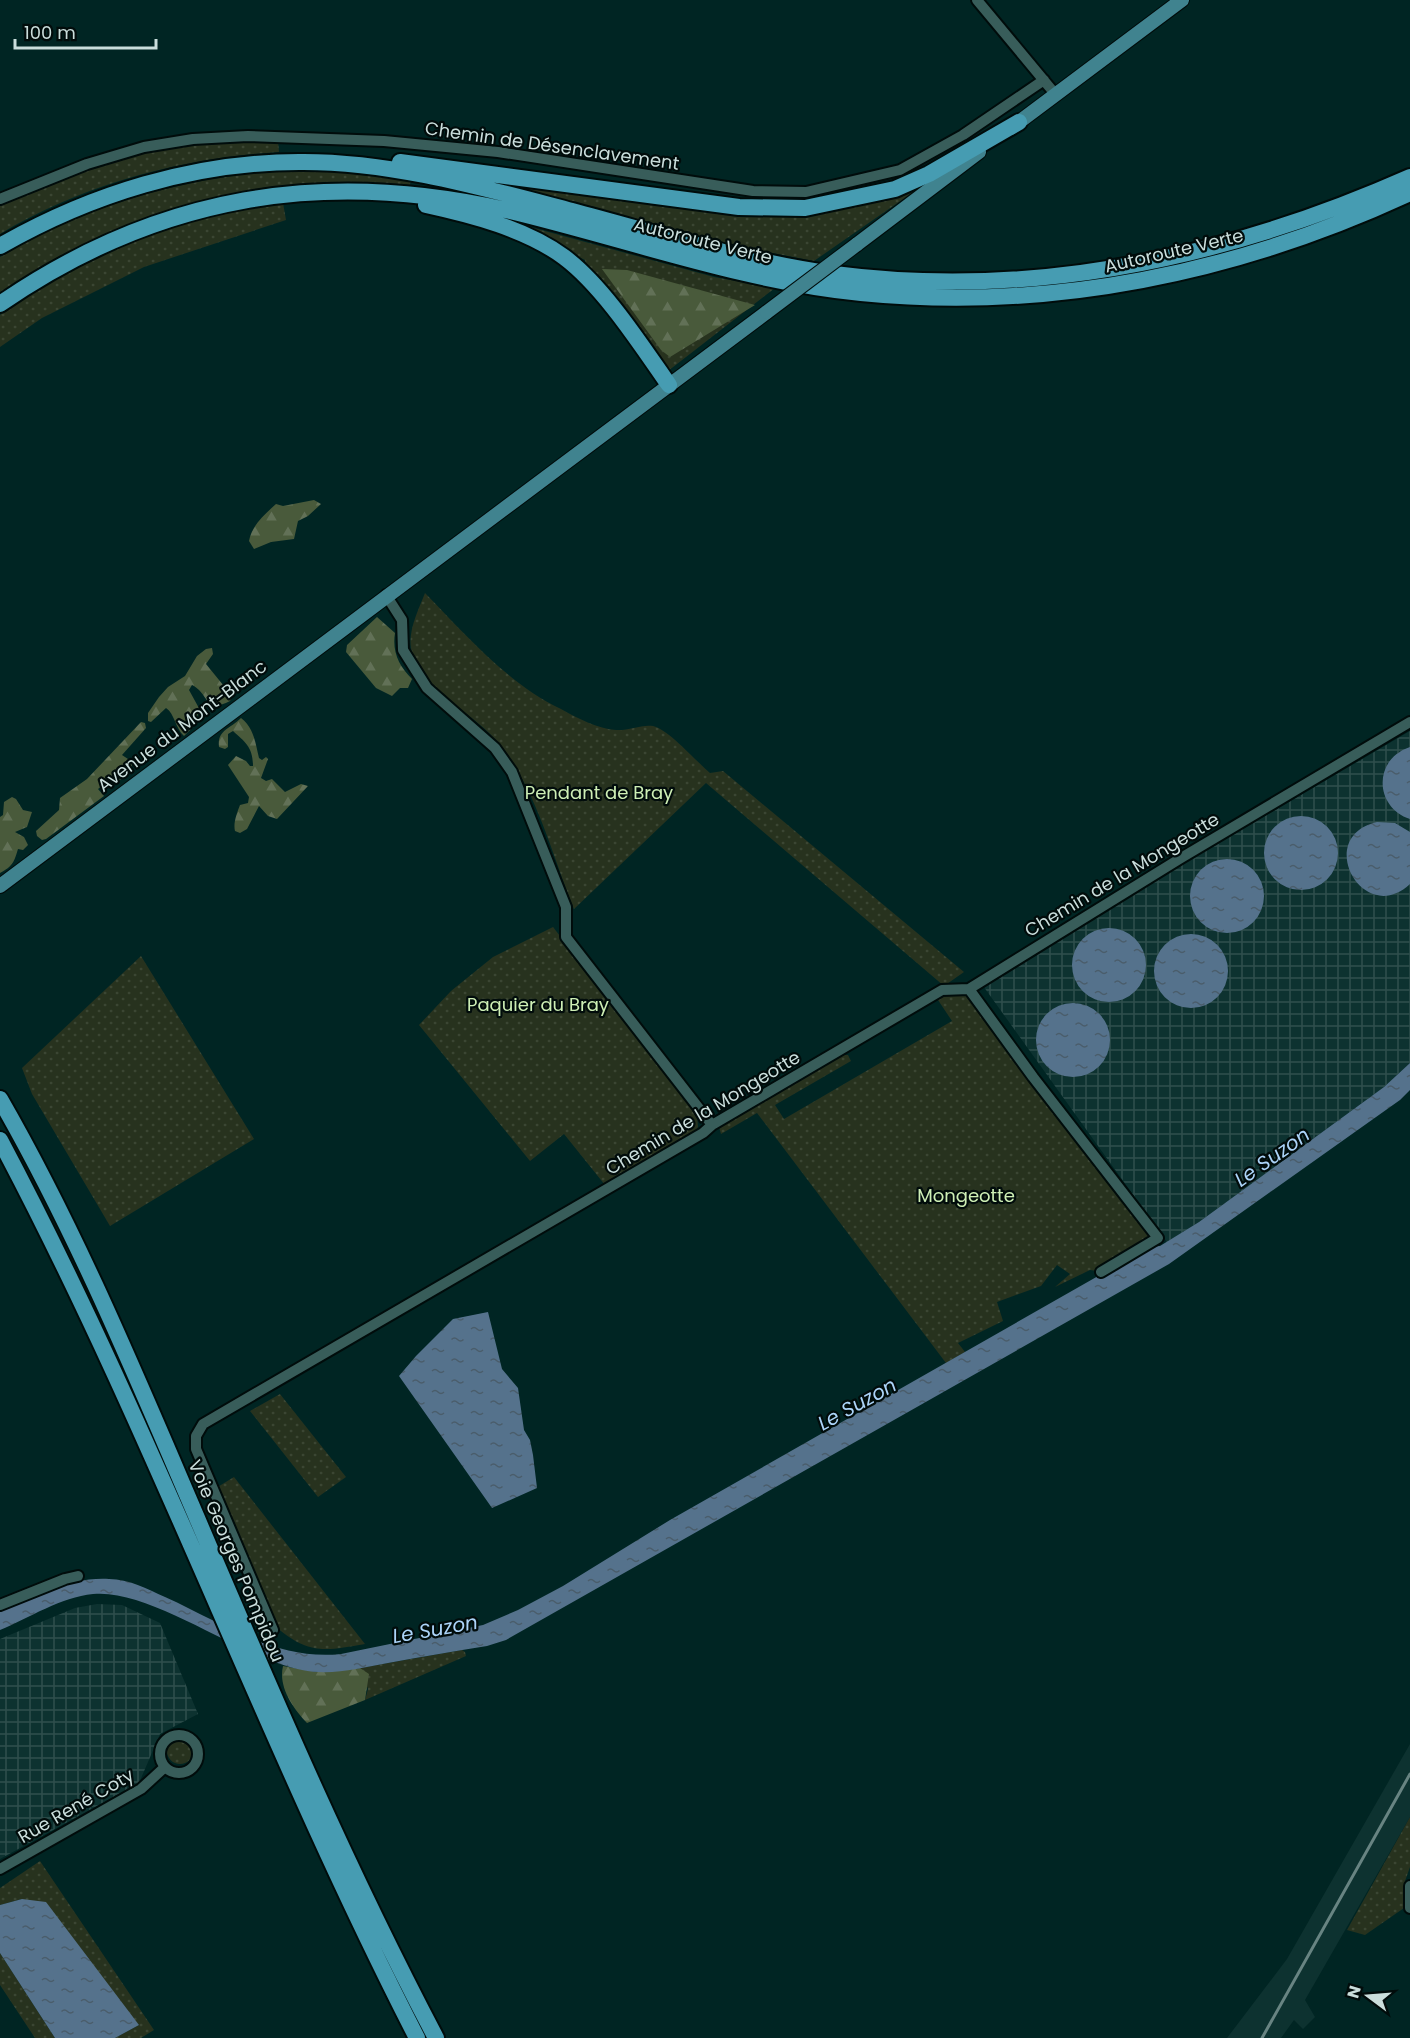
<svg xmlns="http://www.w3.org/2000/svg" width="1410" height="2038" font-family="Poppins,sans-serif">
<defs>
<pattern id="industrial-grid" width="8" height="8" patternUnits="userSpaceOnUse" patternTransform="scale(1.5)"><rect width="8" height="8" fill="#0d3230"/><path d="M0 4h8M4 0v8" fill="none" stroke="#2f4f4d"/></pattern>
<pattern id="grass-dots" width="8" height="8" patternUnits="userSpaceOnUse" patternTransform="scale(1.5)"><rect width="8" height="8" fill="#27321e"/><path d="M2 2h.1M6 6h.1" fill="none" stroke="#3b4633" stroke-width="1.8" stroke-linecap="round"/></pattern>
<pattern id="forest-firs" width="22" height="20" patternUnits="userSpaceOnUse" patternTransform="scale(1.5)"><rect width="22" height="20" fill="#495a3b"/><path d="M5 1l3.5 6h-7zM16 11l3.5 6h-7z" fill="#627157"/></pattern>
<pattern id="water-ripples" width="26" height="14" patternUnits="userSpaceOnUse" patternTransform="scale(1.5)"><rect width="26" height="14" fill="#55728c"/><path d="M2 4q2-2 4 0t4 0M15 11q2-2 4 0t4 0" fill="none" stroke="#4a5d6b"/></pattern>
</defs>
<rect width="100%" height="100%" fill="#002523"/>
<path fill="#0d3230" d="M1410 1744V1817L1305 2000 1315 2017 1303 2029 1294 2020 1281 2038H1227L1287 1959Z"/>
<path fill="url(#industrial-grid)" d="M1410 731V1063L1384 1087 1199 1222 1167 1242 981 983Z
M97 1604 122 1605 160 1623 198 1714 160 1734 139 1783 0 1859V1639L75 1608Z"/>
<path fill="url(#grass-dots)" d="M278 140 279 152C182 158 83 184 0 234V206C61 179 124 150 191 143 219 140 249 141 278 140Z
M277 171H332L411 180 409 188C265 177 120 212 0 293V257C86 206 177 179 277 171Z
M461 174 760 214 932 179 814 261 736 246Z
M283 203 286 220 144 267 42 318 0 347V315C81 252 183 217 283 203Z
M508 221 714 277 775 288 668 371 587 269 585 260Z
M425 593C466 635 507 683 561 709 577 718 598 729 616 730 628 731 642 724 653 726 668 729 697 762 710 773L723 771 964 972 944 986 706 783 574 909C552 855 537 792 501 746 475 713 430 696 413 655 405 636 418 611 425 593Z
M553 927 697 1113 698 1127 692 1135 605 1185 564 1134 530 1161 419 1025 451 991 493 957Z
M141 956 254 1139 110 1226 32 1094 22 1068Z
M948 993 965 995 1150 1232V1240L1097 1271 1090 1270 1055 1287 1070 1274 1057 1265 1041 1286 997 1302 1003 1321 958 1343 965 1352 946 1363 757 1113 721 1134 719 1127 837 1055H848L851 1061 775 1105 784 1119 952 1021 936 997Z
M280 1394 346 1477 318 1497 250 1411Z
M234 1477 365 1644C325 1651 309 1655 276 1627L216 1488Z
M462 1650 465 1652 466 1656 365 1700 368 1689 360 1668Z
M167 1751a13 13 0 1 1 26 0a13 13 0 1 1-26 0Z
M1410 1817V1867L1405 1881 1404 1908 1365 1935 1347 1930Z
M40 1861 154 2030 141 2038H115L139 2025 22 1899 0 1905V1888Z
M0 1953 55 2038H35L0 1985Z"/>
<path fill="url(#forest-firs)" d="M602 269 627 270 755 305 670 357 661 350Z
M314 500 321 504 308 516 298 521 294 539 271 542 254 549 249 541C252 525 264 515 276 504L283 506Z
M377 617 395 633C392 652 399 666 412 679L408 688H400L392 696 376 688 346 652 347 645Z
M212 648 213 654 206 664 232 696 230 701C204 714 209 693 192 685L189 690 200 710 192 728 184 736C175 728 175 714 166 708L151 722 148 721V713L159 697 168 687 185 676 197 656 206 649Z
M241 718C254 728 255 742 259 758L262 760 266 757 268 759 261 778 266 781 272 779 285 792 301 784 308 786 277 819 268 816 259 806 247 829 240 833 235 831C233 823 237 813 240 805L248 803 249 797 228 765 236 756 246 761 250 766H253C253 747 245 742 233 731L228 734V747L225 749 219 747C217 730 230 729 241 718Z
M141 722 145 723 146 728 122 755 131 761 132 766 127 776 116 782 112 778 98 789 104 796 46 839 42 840 37 836 36 831 59 810 60 798 87 779Z
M12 797 16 799 23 810 32 812 27 827 15 832 24 837 28 845 23 850 18 849C14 862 13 866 0 873V817L3 815 4 802Z
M283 1666 317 1672 360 1668 369 1674 365 1700 307 1723C293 1708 278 1687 283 1666Z"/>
<path fill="url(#water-ripples)" d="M1410 747V819C1374 807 1373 759 1410 747Z
M1264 853a37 37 0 1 1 74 0a37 37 0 1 1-74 0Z
M1377 822 1395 823 1410 832V884C1363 928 1313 837 1377 822Z
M1190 896a37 37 0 1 1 74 0a37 37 0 1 1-74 0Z
M1072 965a37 37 0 1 1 74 0a37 37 0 1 1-74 0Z
M1154 971a37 37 0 1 1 74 0a37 37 0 1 1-74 0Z
M1036 1040a37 37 0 1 1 74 0a37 37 0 1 1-74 0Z
M1410 1063V1090L1400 1100 1169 1264 506 1640 487 1646C454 1651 421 1657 388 1663 360 1668 331 1676 302 1670 240 1658 151 1588 93 1594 61 1597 29 1618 0 1630V1611C35 1595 69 1577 109 1579 129 1579 147 1589 165 1597 223 1623 275 1661 341 1654L483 1625 518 1610 563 1586 670 1520 1135 1255 1149 1247 1160 1246 1199 1222 1384 1087Z
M488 1312 502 1369 518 1388 524 1430 530 1440 533 1455 537 1488 492 1508 399 1376 416 1356 453 1319Z
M22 1899 46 1902 139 2025 115 2038H55L0 1953V1905Z"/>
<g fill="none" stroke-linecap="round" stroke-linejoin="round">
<g stroke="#000c0b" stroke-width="14">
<path id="minor" d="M977 0 1056 95
M0 199 87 164 144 147 193 139 248 136 384 141 498 152 753 191 806 192 900 170 963 135 1044 80
M386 595 402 620 403 650 427 688 495 748 512 772 566 907V937L712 1125
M969 989 1033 1077 1158 1238 1101 1272
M0 1605 65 1579 78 1576
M273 1630 196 1449V1436L203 1424 703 1133 712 1125 942 990 969 989 1181 858 1410 722
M160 1754a19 19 0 1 1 38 0a19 19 0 1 1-38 0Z
M0 1869 141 1789 165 1767
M1410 1886V1908"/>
</g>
<g stroke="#000c0b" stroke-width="16">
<path id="major" d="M1011 128 1182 0
M856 245 979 152
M0 886 767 312"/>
</g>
<g stroke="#000c0b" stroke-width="20">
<path id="highway" d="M400 162 739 207 805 208 895 189 929 174 1019 122
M426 205C472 215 526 229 564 257 603 286 641 345 669 385
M0 246C91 194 194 162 299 162 390 161 484 188 572 211 659 234 745 262 834 274 1034 300 1227 258 1410 177
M0 304C158 195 324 168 510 211 627 239 741 281 861 293 1050 312 1238 273 1410 193
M0 1099C77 1233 136 1376 197 1518 272 1694 347 1869 436 2038
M0 1140C155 1432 266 1744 417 2038"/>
</g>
<use href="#minor" stroke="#385d5a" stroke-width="10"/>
<use href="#major" stroke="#40838f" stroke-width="14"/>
<use href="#highway" stroke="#469cb2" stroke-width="16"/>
<path stroke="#688482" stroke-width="3" d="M1262 2038 1410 1774"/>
<g stroke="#000c0b" stroke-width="16" stroke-linecap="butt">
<path id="major-bridge" d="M767 312 856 245"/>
</g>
<use href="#major-bridge" stroke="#40838f" stroke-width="14"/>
</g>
<g text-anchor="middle" stroke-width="4.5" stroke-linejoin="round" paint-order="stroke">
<g font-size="18" fill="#cadedc" stroke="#010c0b">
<text transform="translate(552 146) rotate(8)" y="6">Chemin de Désenclavement</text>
<text transform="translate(703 241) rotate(14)" y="6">Autoroute Verte</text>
<text transform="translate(1174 251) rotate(-13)" y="6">Autoroute Verte</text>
<text transform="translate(182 726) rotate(-37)" y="6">Avenue du Mont-Blanc</text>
<text transform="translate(1122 875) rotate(-31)" y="6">Chemin de la Mongeotte</text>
<text transform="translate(703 1113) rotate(-31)" y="6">Chemin de la Mongeotte</text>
<text transform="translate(236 1561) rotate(67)" y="6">Voie Georges Pompidou</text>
<text transform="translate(76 1806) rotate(-30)" y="6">Rue René Coty</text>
</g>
<g font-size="18" fill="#ceefb5" stroke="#010c0b">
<text x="599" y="799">Pendant de Bray</text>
<text x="538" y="1011">Paquier du Bray</text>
<text x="966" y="1202">Mongeotte</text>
</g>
<g font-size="20" font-style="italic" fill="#acd4f9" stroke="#010c0b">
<text transform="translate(1272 1157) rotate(-35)" y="7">Le Suzon</text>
<text transform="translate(857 1404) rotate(-29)" y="7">Le Suzon</text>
<text transform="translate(435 1629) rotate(-10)" y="7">Le Suzon</text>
</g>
</g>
<g transform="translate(1368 1996) rotate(286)" stroke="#010c0b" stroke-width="4.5" paint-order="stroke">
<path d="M0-4.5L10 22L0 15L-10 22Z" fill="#cadedc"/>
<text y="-9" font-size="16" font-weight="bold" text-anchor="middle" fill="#cadedc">N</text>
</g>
<path d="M15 39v9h141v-9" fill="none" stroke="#cadedc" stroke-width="3"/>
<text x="24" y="39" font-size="18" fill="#cadedc" stroke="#010c0b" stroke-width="4.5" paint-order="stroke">100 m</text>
</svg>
